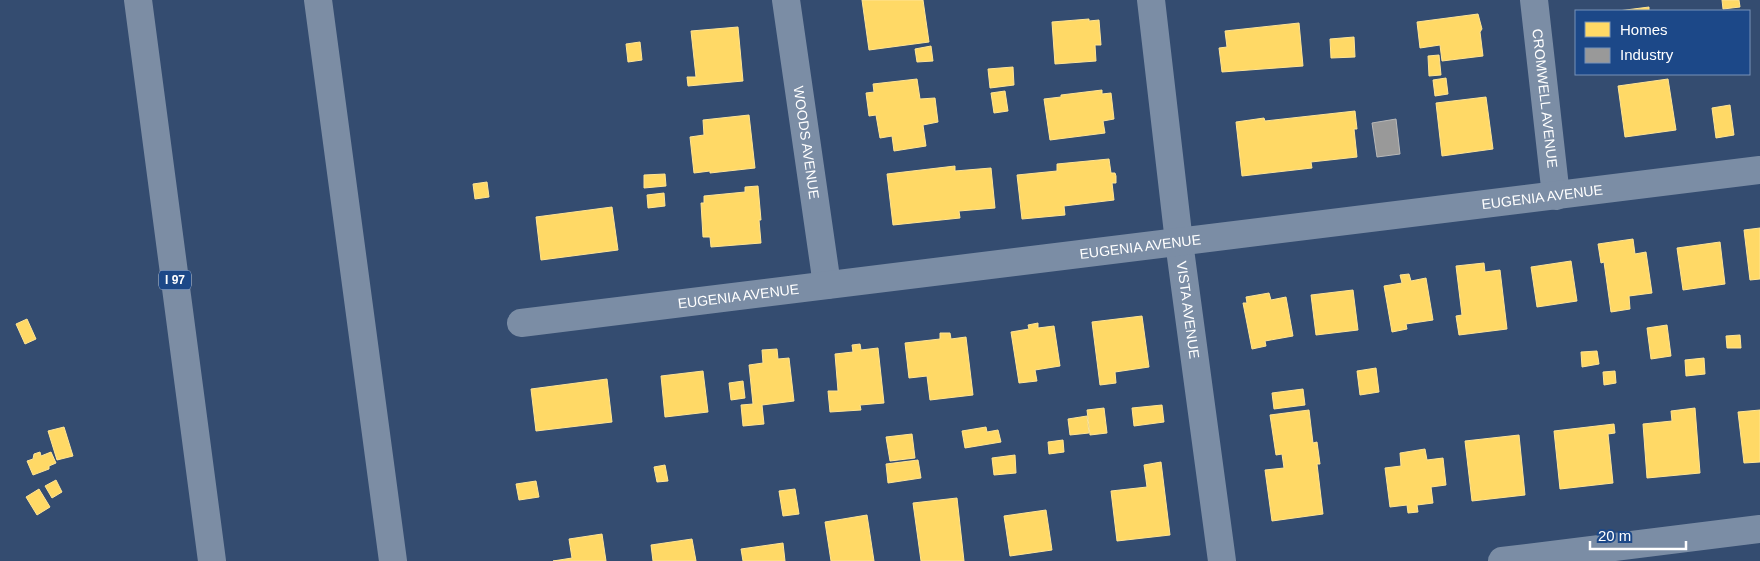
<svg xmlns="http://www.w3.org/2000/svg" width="1760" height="561" font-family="Helvetica,sans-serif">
<rect width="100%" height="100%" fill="#344c70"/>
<path fill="#ffd966" stroke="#ffe494" d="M862 0H923L929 42 869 50Z
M1722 0H1739L1740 7 1723 9Z
M1649 7V11H1618Z
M1478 14 1482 29 1480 32 1483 56 1442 61 1440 45 1420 48 1417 22Z
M1089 19V21L1099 20 1101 45H1095L1096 61 1055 64 1052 22Z
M1299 23 1303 66 1222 72 1219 48 1227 47 1225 31Z
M738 27 743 81 688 86 687 77H696L691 31Z
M1354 37 1355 57 1331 58 1330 39Z
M640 42 642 60 628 62 626 44Z
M931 46 933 61 917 62 915 49Z
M1439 55 1441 75 1429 76 1428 56Z
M1013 67 1014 85 990 88 988 69Z
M1446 78 1448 94 1435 96 1433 80Z
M917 79 920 99 935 98 938 122 923 125 926 146 894 151 892 136 880 138 876 115 869 116 866 93 874 92 873 84Z
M1668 79 1676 130 1625 137 1618 86Z
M1102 90V94L1111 93 1114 119 1103 121 1105 133 1050 140 1044 99 1061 97V95Z
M1005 91 1008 111 994 113 991 93Z
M1486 97 1493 149 1442 156 1436 103Z
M1730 105 1734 135 1716 138 1712 108Z
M1355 111 1357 129H1354L1357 157 1311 162 1312 168 1242 176 1236 122 1264 118 1265 121Z
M749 115 755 168 710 173V171L694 173 690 137 704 135 703 120Z
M1109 159 1111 173H1115L1116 176V183H1112L1114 200 1064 206 1065 215 1022 219 1017 175 1057 171V164Z
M955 166V171L991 168 995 208 959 211 960 218 893 225 887 174Z
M665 174 666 186 644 188V175Z
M487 182 489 197 475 199 473 184Z
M758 186 761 220H759L761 243 711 247 710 237H703L701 203H704V196L745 192V187Z
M664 193 665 206 648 208 647 195Z
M612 207 618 250 541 260 536 217Z
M1760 228V279L1750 280 1744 230Z
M1633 239 1635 254 1646 252 1652 293 1629 296 1630 309 1611 312 1604 262 1601 263 1598 244Z
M1720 242 1725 284 1683 290 1677 248Z
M1571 261 1577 301 1537 307 1531 267Z
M1484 263 1485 272 1500 270 1507 329 1459 335 1456 316 1462 315 1456 266Z
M1409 274 1411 281 1426 278 1433 320 1406 324 1407 329 1392 332 1384 286 1402 283 1400 275Z
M1353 290 1358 330 1316 335 1311 295Z
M1269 293 1271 300 1286 297 1293 336 1265 341 1266 346 1252 349 1243 303H1247L1246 297Z
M1142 316 1149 367 1115 372 1116 383 1100 385 1092 322Z
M27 319 36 339 25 344 16 324Z
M1038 323V328L1054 326 1060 366 1035 370 1037 381 1019 383 1011 332 1029 329 1028 325Z
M1667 325 1671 356 1651 359 1647 328Z
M940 333H950L951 339 966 337 973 395 930 400 927 376 909 378 905 343 940 339Z
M1740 335 1741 348H1727L1726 336Z
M860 344 861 350 878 348 884 403 860 405 861 410 830 412 828 391H838L835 354 853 352 852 345Z
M777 349 778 359 789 358 794 401 762 405 764 424 743 426 741 405 753 404 749 365 763 363 762 350Z
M1597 351 1599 364 1582 367 1581 352Z
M1704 358 1705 374 1686 376 1685 360Z
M1376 368 1379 392 1360 395 1357 371Z
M703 371 708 412 665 417 661 376Z
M1615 371 1616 383 1604 385 1603 372Z
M607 379 612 422 536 431 531 389Z
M743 381 745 398 731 400 729 383Z
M1303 389 1305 405 1274 409 1272 393Z
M1162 405 1164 422 1134 426 1132 408Z
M1104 408 1107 433 1090 435 1087 410Z
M1695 408 1700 473 1647 478 1643 424 1672 421 1671 411Z
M1309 410 1313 443 1317 442 1320 464H1317L1323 514 1272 521 1265 470 1284 468 1282 454 1276 455 1270 415Z
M1760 410V462L1744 463 1738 412Z
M1087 416 1089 433 1070 435 1068 419Z
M1614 424 1615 433 1608 434 1613 483 1560 489 1554 431Z
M64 427 73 456 57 460 48 431Z
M986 427 987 432 998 430 1001 442 965 448 962 431Z
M912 434 915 458 890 461 886 437Z
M1519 435 1525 495 1472 501 1465 441Z
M1063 440 1064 452 1049 454 1048 442Z
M1425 449 1427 460 1443 458 1446 485 1431 487 1433 503 1417 505 1418 512 1408 513 1407 505 1390 507 1385 468 1401 466 1400 453Z
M40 452 41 456 51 452 56 463 49 466V469L33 475 27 461 33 459 34 454Z
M1015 455 1016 473 994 475 992 458Z
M918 460 921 478 888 483 886 464Z
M1161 462 1170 535 1117 541 1111 491 1147 487 1144 465Z
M665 465 668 481 657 482 654 467Z
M56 480 62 492 52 498 45 486Z
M536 481 539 497 519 500 516 484Z
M39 489 50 507 37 515 26 497Z
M795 489 799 514 783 516 779 491Z
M957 498 964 561H921L913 503Z
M1046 510 1052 550 1010 556 1004 516Z
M867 515 874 561H831L825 522Z
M602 534 606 561H553L572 558 569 539Z
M692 539 696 561H653L651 545Z
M783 543 785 561H743L741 549Z"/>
<path fill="#999" stroke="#b8b8b8" d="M1396 119 1400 154 1377 157 1372 123Z"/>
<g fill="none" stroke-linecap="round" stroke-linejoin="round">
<g stroke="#7b8da5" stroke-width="28">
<path id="s1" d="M786 0 827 285"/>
<path id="s2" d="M1151 0 1179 242 1222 561"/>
<path id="s3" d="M1534 0 1556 196"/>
<path id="s4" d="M521 323 1760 170"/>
<path d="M1502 561 1760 529"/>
</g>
<path stroke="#7c8da4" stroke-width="28" d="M138 0 212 561
M318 0 393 561"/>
</g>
<g text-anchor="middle" stroke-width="5" stroke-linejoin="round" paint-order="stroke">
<rect fill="#1c4888" stroke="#bbc8db" stroke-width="1" x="159" y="270.5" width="32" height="19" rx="4"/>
<g font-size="12" font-weight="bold" fill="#fff">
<text x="175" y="284">I 97</text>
</g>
<g font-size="14" fill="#fff" stroke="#1c4888">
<text dy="5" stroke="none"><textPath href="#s3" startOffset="99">CROMWELL AVENUE</textPath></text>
<text dy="5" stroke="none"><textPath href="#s1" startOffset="144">WOODS AVENUE</textPath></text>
<text dy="5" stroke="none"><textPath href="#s4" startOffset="1029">EUGENIA AVENUE</textPath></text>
<text dy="5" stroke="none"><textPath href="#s4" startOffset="624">EUGENIA AVENUE</textPath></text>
<text dy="5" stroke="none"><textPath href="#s4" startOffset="219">EUGENIA AVENUE</textPath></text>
<text dy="5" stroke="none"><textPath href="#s2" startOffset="312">VISTA AVENUE</textPath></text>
</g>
</g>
<rect x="1575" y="10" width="175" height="65" fill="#1c4888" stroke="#7791b8"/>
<rect x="1585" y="22" width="25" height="15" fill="#ffd966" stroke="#7791b8"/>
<text x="1620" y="35" font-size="15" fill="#ffffff">Homes</text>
<rect x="1585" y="48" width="25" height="15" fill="#999999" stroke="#7791b8"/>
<text x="1620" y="60" font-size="15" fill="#ffffff">Industry</text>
<path d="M1590 541v8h96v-8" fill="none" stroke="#ffffff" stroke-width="2.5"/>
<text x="1598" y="541" font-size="15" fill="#ffffff" stroke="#1c4888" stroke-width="4" paint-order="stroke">20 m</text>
</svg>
